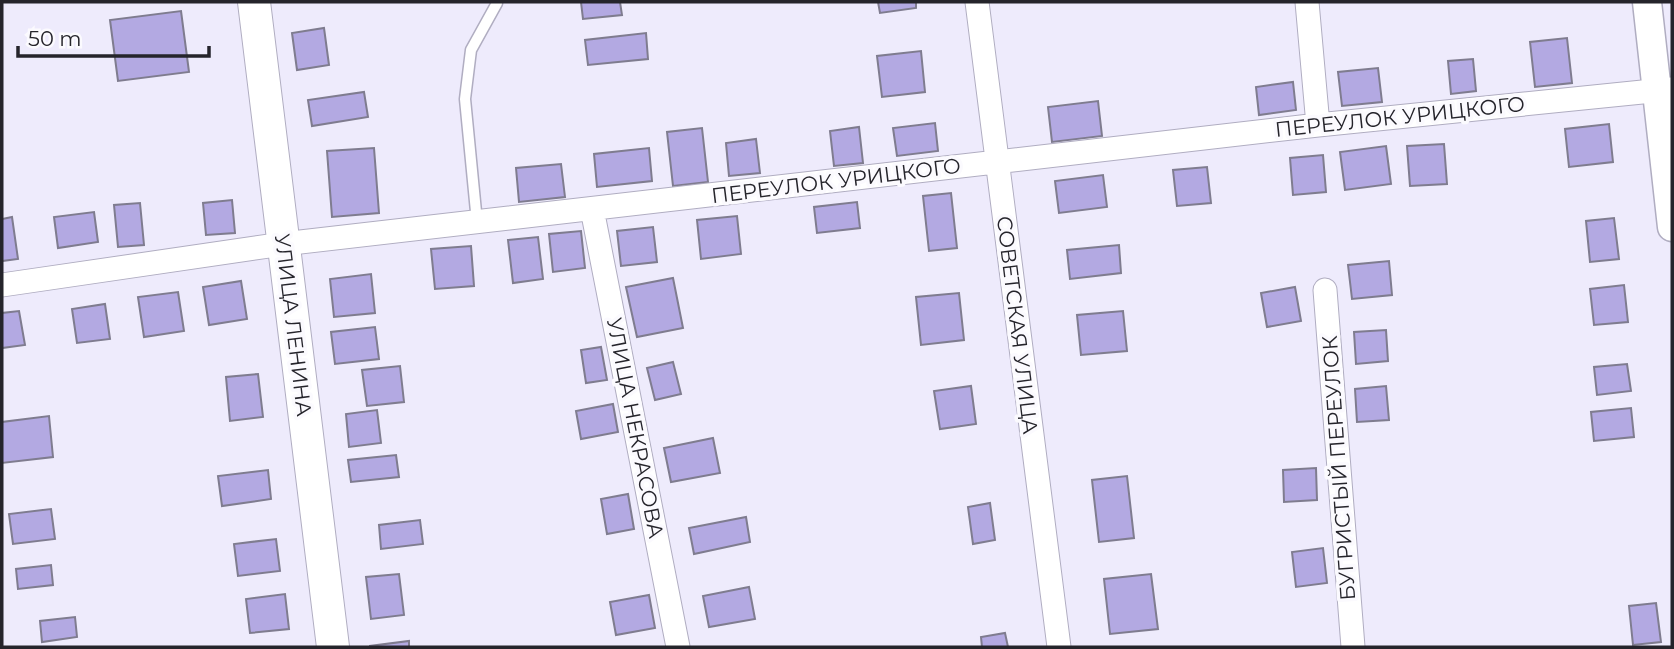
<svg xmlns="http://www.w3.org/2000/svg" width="1674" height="649" font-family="Montserrat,sans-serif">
<rect width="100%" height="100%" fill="#eeebfc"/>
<path fill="#b3a9e2" stroke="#7f7c8f" stroke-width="2" d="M581 2H620L622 15 583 19Z
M878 2H916V8L880 13Z
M181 11 189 72 118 81 110 20Z
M324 28 329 65 297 70 292 33Z
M646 33 648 59 588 65 585 40Z
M1567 38 1572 83 1535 87 1530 42Z
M921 51 925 92 882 97 877 56Z
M1473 59 1476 91 1451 94 1448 61Z
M1378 68 1382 102 1342 106 1338 72Z
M1293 82 1296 110 1259 115 1256 87Z
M364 92 368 117 312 126 308 100Z
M1098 101 1102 136 1052 142 1048 107Z
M935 123 938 151 897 156 893 128Z
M1609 124 1613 162 1569 167 1565 129Z
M859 127 863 163 834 166 830 131Z
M702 128 708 182 673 186 667 132Z
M756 139 760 173 729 176 726 143Z
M1444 144 1447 184 1410 186 1407 146Z
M1386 146 1391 184 1345 190 1340 152Z
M374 148 379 213 332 217 327 151Z
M649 148 652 181 597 187 594 154Z
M1323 155 1326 192 1293 195 1290 158Z
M561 164 565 197 519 202 516 168Z
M1207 167 1211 203 1177 206 1173 170Z
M1103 175 1107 207 1059 213 1055 181Z
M951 193 957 248 929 251 923 196Z
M232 200 235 233 206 235 203 203Z
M857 202 860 228 817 233 814 207Z
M140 203 144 245 118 247 114 205Z
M94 212 98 242 58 248 54 217Z
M737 216 741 254 701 259 697 220Z
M12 217 18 259 2 261V219Z
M1614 218 1619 259 1590 262 1586 221Z
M653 227 657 262 621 266 617 231Z
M581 231 585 268 553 272 549 234Z
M538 237 543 279 513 283 508 240Z
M1119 245 1121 273 1070 279 1067 250Z
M471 246 474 286 435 289 431 249Z
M1389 261 1392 295 1352 299 1348 265Z
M371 274 375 313 334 317 330 279Z
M673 278 683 328 637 337 626 287Z
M241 281 247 319 209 325 203 287Z
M1624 285 1628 322 1594 325 1590 289Z
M1295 287 1301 321 1267 327 1261 293Z
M178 292 184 331 144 337 138 297Z
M959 293 964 340 921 345 916 297Z
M105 304 110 339 77 343 72 309Z
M19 311 25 345 2 348V313Z
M1123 311 1127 351 1081 355 1077 315Z
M375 327 379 359 335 364 331 332Z
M1386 330 1388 361 1356 364 1354 332Z
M601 347 607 380 586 383 581 350Z
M673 362 681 394 655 400 647 368Z
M1627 364 1631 391 1597 395 1594 367Z
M400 366 404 402 367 406 362 370Z
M258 374 263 417 230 421 226 377Z
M971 386 976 424 940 429 934 391Z
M1386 386 1389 420 1357 422 1355 389Z
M613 404 618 432 581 439 576 411Z
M1631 408 1634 437 1594 441 1591 412Z
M377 410 381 443 349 447 346 414Z
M49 416 53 457 2 463V422Z
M713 438 720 473 671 482 664 448Z
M396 455 399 477 351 482 348 460Z
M1316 468 1317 500 1284 502 1283 470Z
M268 470 271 499 222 506 218 476Z
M1127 476 1134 538 1099 542 1092 480Z
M628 494 634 529 607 534 601 499Z
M990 503 995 540 973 544 968 507Z
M51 509 55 539 13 544 9 514Z
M746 517 750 542 694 554 689 528Z
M420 520 423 544 381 549 379 525Z
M276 539 280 571 238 576 234 544Z
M1323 548 1327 583 1296 587 1292 552Z
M51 565 53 585 18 589 16 569Z
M399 574 404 615 371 619 366 577Z
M1151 574 1158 629 1110 634 1104 579Z
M749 587 755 619 709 627 703 596Z
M285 594 289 629 250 633 246 599Z
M649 595 655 628 616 635 610 602Z
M1656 603 1661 642 1633 645 1629 606Z
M75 617 77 637 42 642 40 621Z
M1005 633 1008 647H982L981 637Z
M409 641V647H370V646Z"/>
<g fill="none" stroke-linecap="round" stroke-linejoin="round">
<g stroke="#b0adc1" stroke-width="13">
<path id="service" d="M477 222 465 99 471 50 497 3"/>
</g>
<g stroke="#b0adc1" stroke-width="25">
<path id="minor" d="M977 2 1059 647
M1307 2 1318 125
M592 209 678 647
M2 285 283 244 1318 125 1672 89
M1325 290 1353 647"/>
</g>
<g stroke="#b0adc1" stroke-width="31">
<path id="tertiary" d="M1647 2 1672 227"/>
</g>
<g stroke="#b0adc1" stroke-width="34">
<path id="secondary" d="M254 2 333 647"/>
</g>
<use href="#service" stroke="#fff" stroke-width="10"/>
<use href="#minor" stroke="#fff" stroke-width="23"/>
<use href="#tertiary" stroke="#fff" stroke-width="28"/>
<use href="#secondary" stroke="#fff" stroke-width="32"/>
</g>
<g text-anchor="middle" stroke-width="7" stroke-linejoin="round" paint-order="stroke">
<g font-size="21" fill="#25242b" stroke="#fbfafe">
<text transform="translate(1400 117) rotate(-6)" y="7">ПЕРЕУЛОК УРИЦКОГО</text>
<text transform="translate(836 181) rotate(-7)" y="7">ПЕРЕУЛОК УРИЦКОГО</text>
<text transform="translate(293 325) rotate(83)" y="7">УЛИЦА ЛЕНИНА</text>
<text transform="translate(1017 325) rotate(83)" y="7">СОВЕТСКАЯ УЛИЦА</text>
<text transform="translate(635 428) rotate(79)" y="7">УЛИЦА НЕКРАСОВА</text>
<text transform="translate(1339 468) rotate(-94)" y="7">БУГРИСТЫЙ ПЕРЕУЛОК</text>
</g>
</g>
<rect width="1674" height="649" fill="none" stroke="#25242b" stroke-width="7"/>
<path d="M18 46v10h191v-10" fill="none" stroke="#25242b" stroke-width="3.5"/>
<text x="28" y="46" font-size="21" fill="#25242b" stroke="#fbfafe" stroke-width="5" paint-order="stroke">50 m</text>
</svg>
